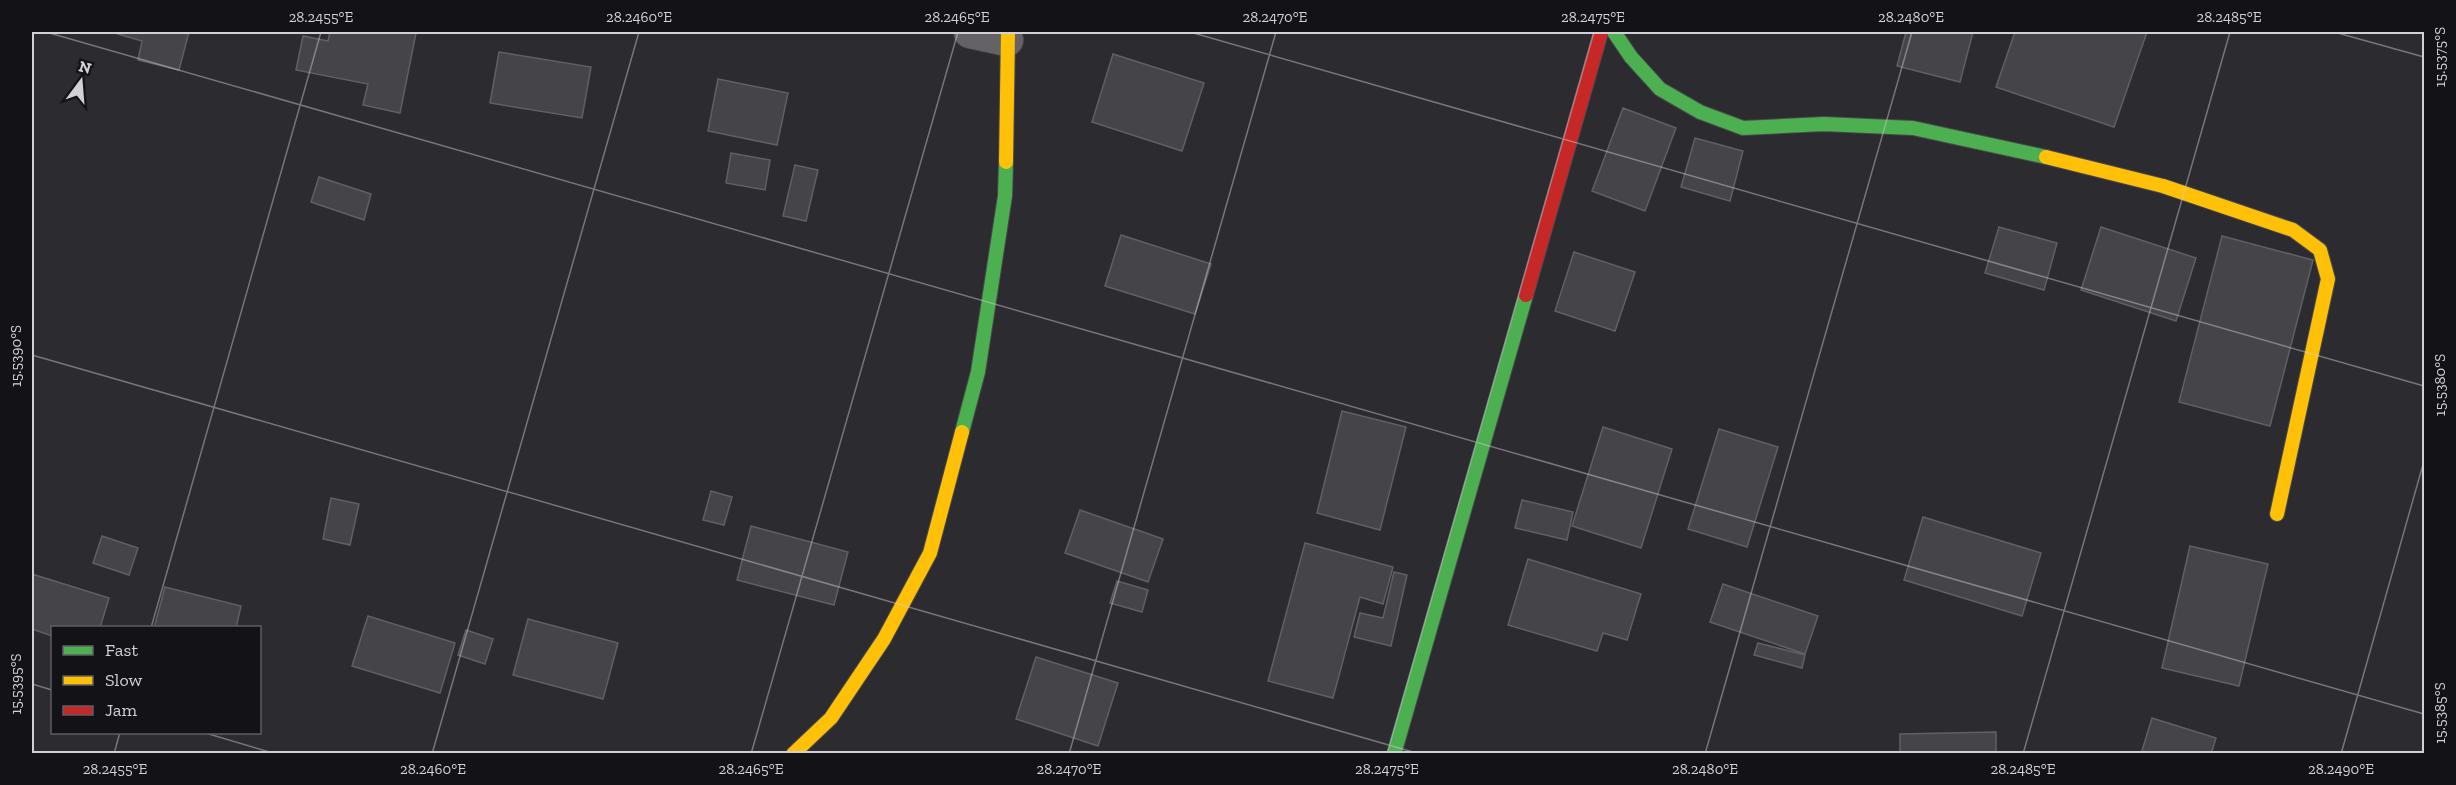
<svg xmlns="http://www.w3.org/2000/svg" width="2456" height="785" font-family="'Zilla Slab',serif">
<rect width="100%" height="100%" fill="#2c2b30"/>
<path fill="#454549" stroke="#606064" stroke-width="1.5" d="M111 32H189L179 70 138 60 142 41Z
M330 32 416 33 400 113 363 105 368 84 296 70 303 36 328 41Z
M1906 32H1973L1960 82 1897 66Z
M2015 32H2147L2114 127 1996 87Z
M499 52 591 67 582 118 490 103Z
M1113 54 1204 83 1182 151 1092 122Z
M718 79 788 93 777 145 708 131Z
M1623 108 1676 128 1645 211 1592 191Z
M1695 138 1743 151 1730 201 1681 187Z
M731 153 770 160 765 190 726 183Z
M795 165 818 170 806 221 783 216Z
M319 177 371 194 364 220 311 202Z
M1999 227 2057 243 2044 290 1985 273Z
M2101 227 2196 258 2176 321 2081 290Z
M1121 235 1211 264 1195 314 1105 286Z
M2222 236 2313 260 2270 426 2179 402Z
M1574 252 1635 272 1615 331 1555 311Z
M1342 411 1406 427 1380 530 1317 513Z
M1603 427 1672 449 1641 548 1572 526Z
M1719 429 1778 447 1747 547 1688 529Z
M711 491 732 497 724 525 703 520Z
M331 498 359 504 350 545 323 539Z
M1522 500 1573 512 1567 540 1515 528Z
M1080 510 1163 539 1148 582 1065 553Z
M1923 517 2041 553 2022 616 1904 580Z
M751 526 848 552 834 605 737 580Z
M102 536 138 548 129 575 93 563Z
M1305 543 1393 567 1383 604 1360 597 1333 698 1268 681Z
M2190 546 2268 564 2239 686 2162 668Z
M1528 559 1641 594 1627 640 1603 633 1597 651 1508 625Z
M1394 572 1407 575 1391 646 1354 637 1360 613 1383 618Z
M32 574 109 598 100 628H52V636L32 629Z
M1117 581 1148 590 1142 612 1110 603Z
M1723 584 1818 616 1805 654 1710 622Z
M165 587 241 606 236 628H154Z
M368 616 455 643 440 693 352 666Z
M528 619 618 643 603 699 513 675Z
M466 630 493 639 485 664 458 655Z
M1758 643 1805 655 1802 668 1754 655Z
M1036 657 1118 683 1098 746 1016 719Z
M2152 718 2216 738 2211 754H2141Z
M1996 732V754H1856L1900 752V734Z"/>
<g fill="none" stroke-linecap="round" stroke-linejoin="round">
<g stroke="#4a494e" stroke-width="34">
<path id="street" d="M970 32 1007 40"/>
</g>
<g stroke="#4a494e" stroke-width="16">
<path id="fast" d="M1614 32 1631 57 1660 89 1700 112 1743 128 1824 124 1913 128 2046 157
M962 432 978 372 1005 196 1006 162
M1394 754 1526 295"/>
</g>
<g stroke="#4a494e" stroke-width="16">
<path id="slow" d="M2046 157 2163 186 2293 230 2320 250 2328 279 2277 514
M1006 162 1008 32
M793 754 831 718 884 639 930 553 962 432"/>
</g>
<g stroke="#4a494e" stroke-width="16">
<path id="jam" d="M1526 295 1601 32"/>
</g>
<use href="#street" stroke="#646267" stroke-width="32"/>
<use href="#fast" stroke="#4caf50" stroke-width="14"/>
<use href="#slow" stroke="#ffc107" stroke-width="14"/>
<use href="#jam" stroke="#c62828" stroke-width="14"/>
</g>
<path fill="none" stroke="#d2d0d7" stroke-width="1.5" stroke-opacity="0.45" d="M46 32 2424 714M1190 32 2424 386M2334 32 2424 57M32 355 1420 754M151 628 321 32M32 684 52 690M202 732 276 754M114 754 120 732M432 754 639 32M751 754 958 32M1069 754 1276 32M1387 754 1594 32M1705 754 1912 32M2023 754 2230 32M2341 754 2424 461"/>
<rect width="2456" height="785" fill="none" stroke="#131217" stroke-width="66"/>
<rect x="51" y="626" width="210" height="108" fill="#131217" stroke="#5f5e64" stroke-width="1.5"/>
<rect x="63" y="646" width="30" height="9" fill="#4caf50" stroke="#5f5e64" stroke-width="1.5"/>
<text x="105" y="656" font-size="18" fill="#d2d0d7">Fast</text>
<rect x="63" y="676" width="30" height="9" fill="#ffc107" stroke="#5f5e64" stroke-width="1.5"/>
<text x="105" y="686" font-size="18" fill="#d2d0d7">Slow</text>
<rect x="63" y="706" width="30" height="9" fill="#c62828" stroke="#5f5e64" stroke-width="1.5"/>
<text x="105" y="716" font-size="18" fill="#d2d0d7">Jam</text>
<g transform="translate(81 81) rotate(16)" stroke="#131217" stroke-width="4.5" paint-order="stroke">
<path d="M0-4.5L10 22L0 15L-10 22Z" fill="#d2d0d7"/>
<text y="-9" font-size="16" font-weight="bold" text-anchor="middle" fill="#d2d0d7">N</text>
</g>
<rect x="33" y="33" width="2390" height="719" fill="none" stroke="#d2d0d7" stroke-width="2"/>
<g font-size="15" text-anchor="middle" fill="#d2d0d7">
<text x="321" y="22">28.2455°E</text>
<text x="639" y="22">28.2460°E</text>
<text x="957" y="22">28.2465°E</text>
<text x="1275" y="22">28.2470°E</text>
<text x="1593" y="22">28.2475°E</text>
<text x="1911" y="22">28.2480°E</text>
<text x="2229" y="22">28.2485°E</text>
<text transform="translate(2440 57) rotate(-90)" y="5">15.5375°S</text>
<text transform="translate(16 356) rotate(-90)" y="5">15.5390°S</text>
<text transform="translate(2440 385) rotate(-90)" y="5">15.5380°S</text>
<text transform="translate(16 684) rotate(-90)" y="5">15.5395°S</text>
<text transform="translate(2440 713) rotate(-90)" y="5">15.5385°S</text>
<text x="115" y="774">28.2455°E</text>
<text x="433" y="774">28.2460°E</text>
<text x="751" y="774">28.2465°E</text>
<text x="1069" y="774">28.2470°E</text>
<text x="1387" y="774">28.2475°E</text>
<text x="1705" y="774">28.2480°E</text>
<text x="2023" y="774">28.2485°E</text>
<text x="2341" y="774">28.2490°E</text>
</g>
</svg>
